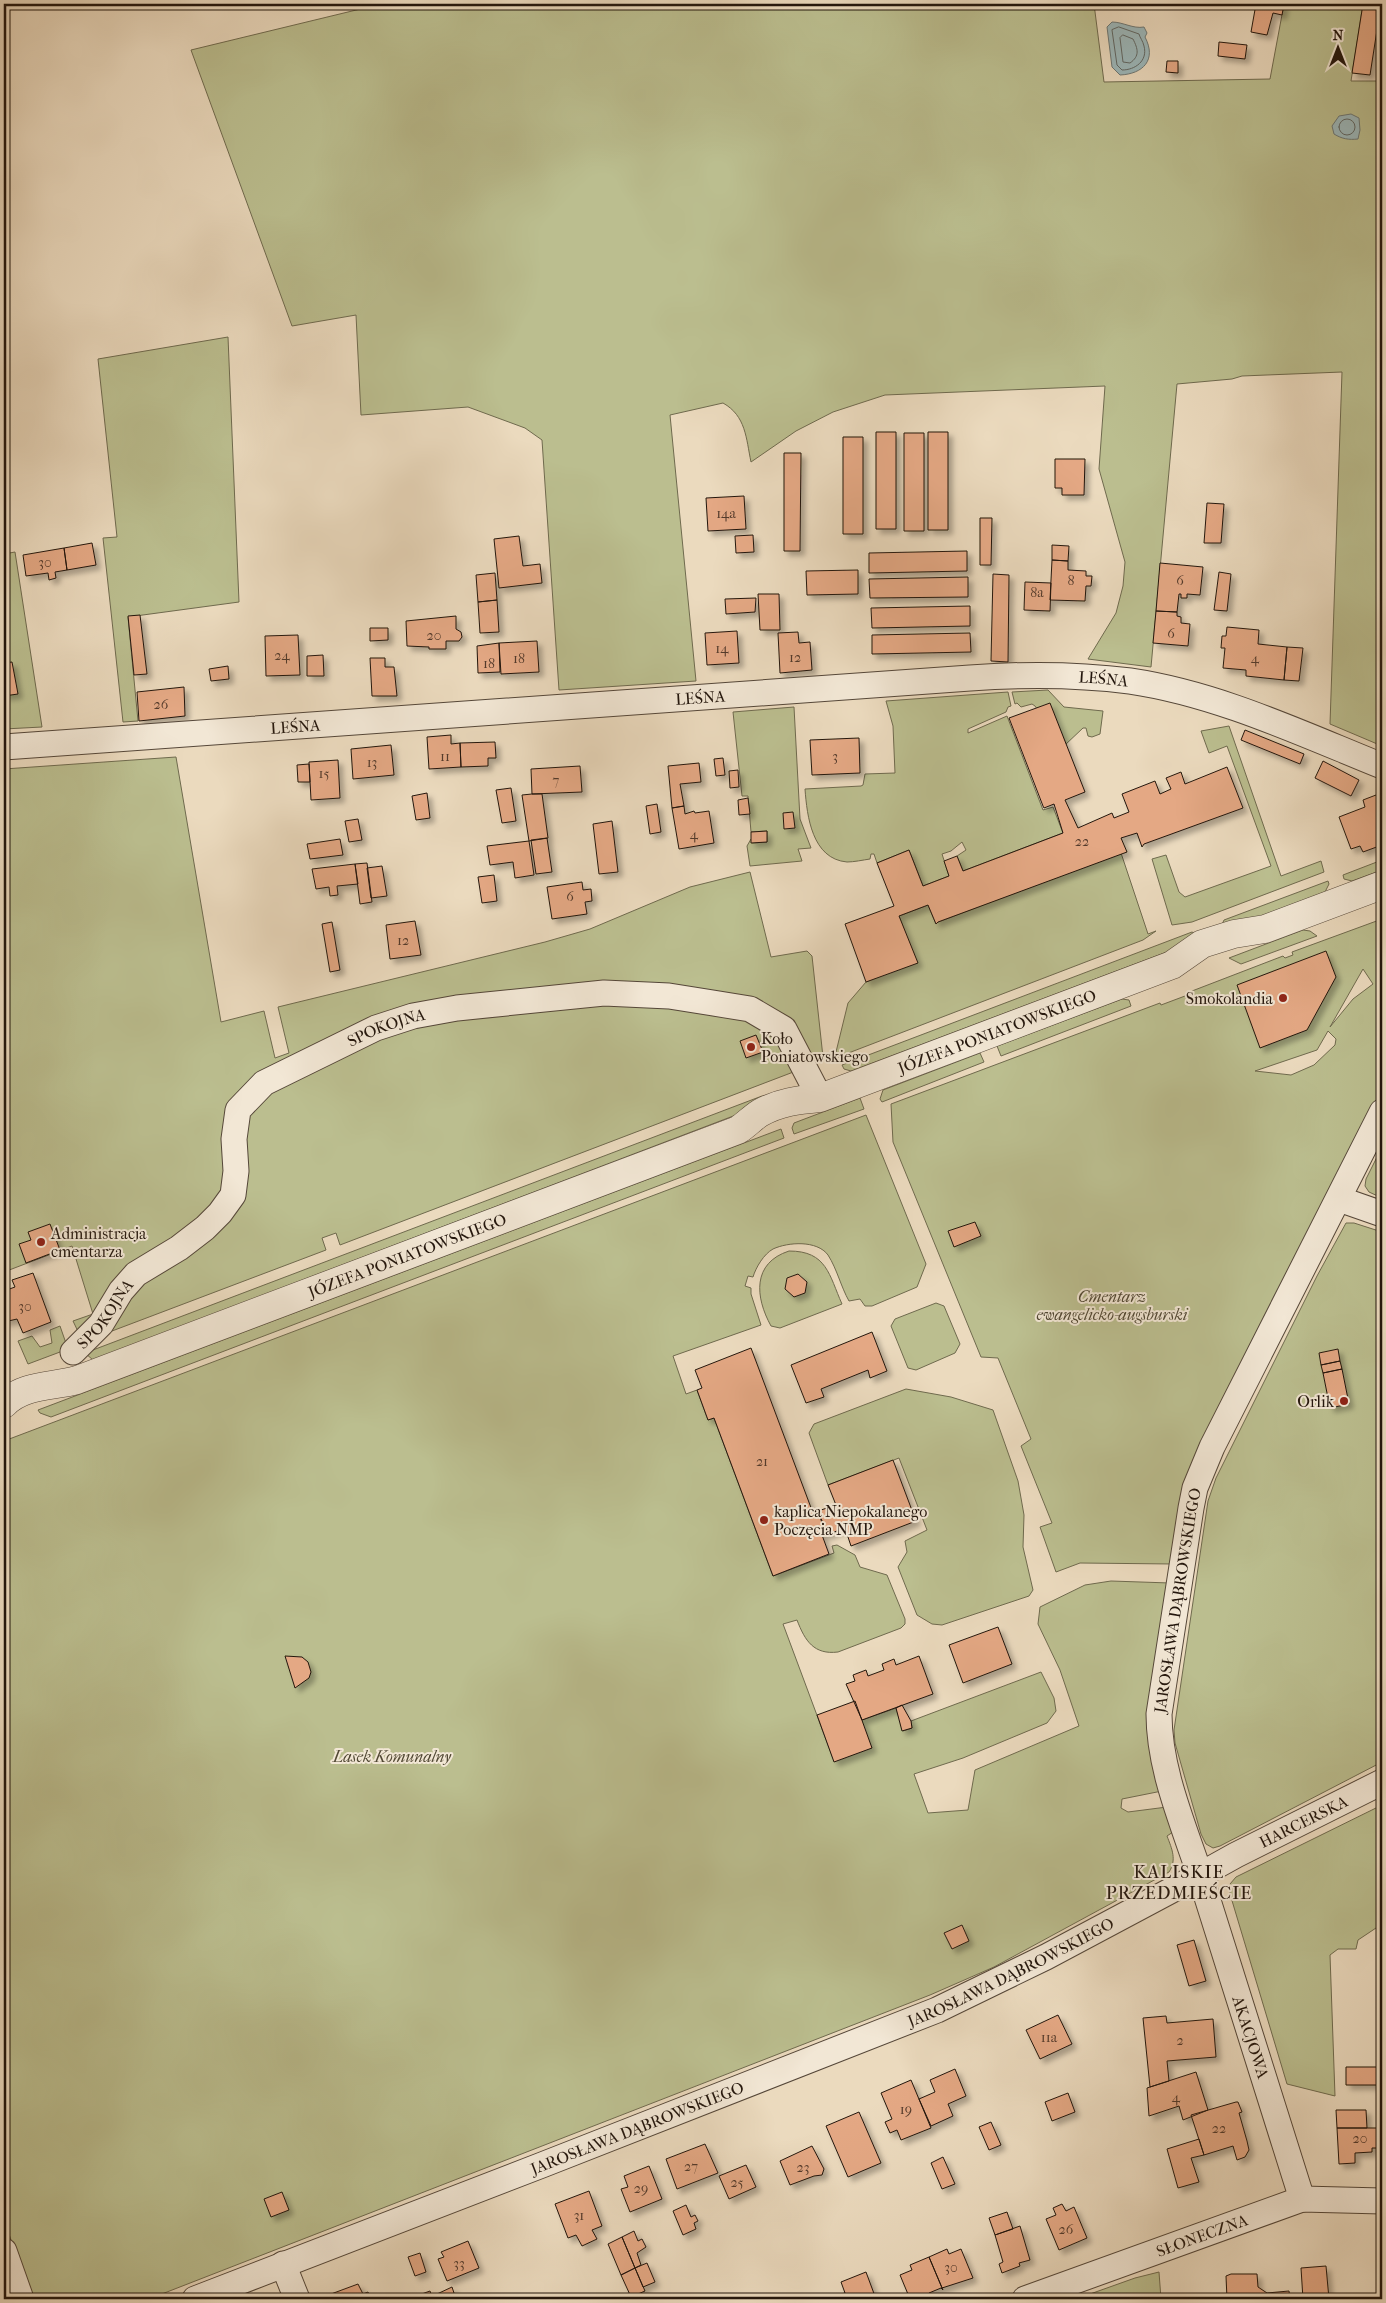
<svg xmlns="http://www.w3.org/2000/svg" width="1386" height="2303" font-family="'IM FELL French Canon',serif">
<defs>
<filter id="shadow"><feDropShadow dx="4.5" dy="4.5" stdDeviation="2.5" flood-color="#0004"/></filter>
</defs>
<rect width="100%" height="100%" fill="#ebdabe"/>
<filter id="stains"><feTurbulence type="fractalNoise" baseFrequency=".004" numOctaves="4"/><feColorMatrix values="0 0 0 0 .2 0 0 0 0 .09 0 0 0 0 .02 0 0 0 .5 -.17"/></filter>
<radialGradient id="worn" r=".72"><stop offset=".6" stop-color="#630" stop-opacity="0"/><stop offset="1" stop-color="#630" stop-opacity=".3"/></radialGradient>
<path fill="#bbbe8f" stroke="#6f6a4e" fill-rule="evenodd" d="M381 4H1094L1104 82 1270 79 1284 4H1363L1351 81H1382V746L1330 724 1342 372 1242 376 1232 379 1177 384 1151 667 1088 659 1116 613 1123 586 1125 562 1099 469 1105 386 885 395 833 412 796 431 751 462C746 438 746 416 723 403L670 415 696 681 559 690 542 440 525 428 468 407 361 415 356 315 292 326 191 50Z
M228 337 239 602 128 617 138 721 123 722 103 538 117 537 98 359Z
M15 552 42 727 4 729V554Z
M1048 690 1064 707 1103 711 1100 734 1092 737 1088 736 1086 728H1083L1065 745 1035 706 1032 704 1021 707 1017 703 1015 704 1012 692Z
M1008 692 1011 706 1008 707 1006 712 968 729V733L1007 716 1043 810 1053 807 1063 833 963 871 957 856 966 850 962 842 951 851 942 854 949 876 923 886 909 850 877 863 874 854H871L870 859C863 860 854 862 847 862 812 859 807 816 805 789L861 786 863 785 865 774 895 773 893 726 886 701Z
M794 707 800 819 811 848 798 849 802 861 750 866 747 846 751 839 752 843 767 842V831L751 832 748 796H742L733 712Z
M1229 726 1281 876 1321 861 1324 872 1192 922 1172 925 1152 859 1166 855 1179 892 1185 897 1271 866 1227 746 1209 753 1201 731Z
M176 757 221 1022 264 1011 275 1058 289 1053 278 1007 545 942 590 929 690 887 750 872 771 957 807 951 812 956 823 1057 796 1071 340 1245 336 1233 322 1238 326 1250 83 1342 73 1321 93 1314 72 1246 4 1272V769Z
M1121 853 1148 934 1156 931 1143 940 838 1057 836 1052 848 1003 866 982 916 961 899 916 928 905 936 924 938 922Z
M1382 860V870L1352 881 1344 879 1343 875Z
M1328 881 1329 884 1325 892 1219 932 1224 920Z
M1382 919V1090L1202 1449 1173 1564 1080 1563 1056 1572 1040 1527 1052 1523 1021 1446 1031 1439 998 1358 981 1357 893 1142 891 1104 1160 1003 1161 1005 1193 993 1192 991 1283 956 1285 958 1293 955 1292 952ZM1363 969 1373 984 1353 999 1330 1027ZM1328 1031 1336 1039 1335 1045 1314 1065 1291 1075 1255 1071 1317 1050Z
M1303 930 1310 931 1317 936 1241 964 1229 958Z
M1192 932 1204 938 851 1071 844 1069 842 1065Z
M1122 999 1129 1000 1131 1006 1001 1056 997 1046Z
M980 1053 984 1062 882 1102 880 1099 883 1090Z
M762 1096 769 1097 770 1102 93 1360 85 1353Z
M860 1098 864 1109 794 1134 792 1128 794 1123Z
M866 1115 926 1264 917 1287 872 1306H865L860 1299 849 1301C841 1287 837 1269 828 1255 817 1240 788 1242 773 1249 764 1254 756 1267 753 1277L748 1276 745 1286 751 1288V1294L761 1325 673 1356 686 1394 697 1390 708 1420 714 1418 773 1576 834 1553 832 1546 837 1545 855 1555 860 1567 887 1575 905 1619V1624L901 1628 838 1652C814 1655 805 1641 797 1620L783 1624 834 1761 862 1720 896 1708 903 1731 912 1728 911 1721 1041 1672 1054 1698 1056 1711 1047 1723 963 1758 914 1774 928 1813 968 1810 975 1770 1079 1726 1060 1670 1038 1624 1040 1607 1085 1585 1111 1581 1170 1583 1162 1791 1122 1799 1121 1808 1128 1812 1167 1807 1173 1832 1167 1836C1172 1849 1177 1860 1169 1872L994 1967 930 1995 149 2299H32L4 2220V1441Z
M781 1129 784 1138 51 1417 40 1413 38 1410Z
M1382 1147V1198L1369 1192 1365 1186 1366 1179Z
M1346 1223H1354L1382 1232V1762L1220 1846 1213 1848 1206 1844 1201 1834 1175 1743 1174 1730 1208 1501 1216 1478 1317 1276Z
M789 1251C827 1251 829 1275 842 1304L780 1328 771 1326C755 1297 752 1263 789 1251Z
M936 1303 944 1306 960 1344 955 1353 916 1370 908 1368 891 1326 895 1319Z
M60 1326 68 1349 28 1364 18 1341 32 1336 40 1347 52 1343 50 1330Z
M906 1389 951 1397 993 1410 1018 1481 1024 1515 1023 1547 1033 1590 1029 1596 942 1625 932 1624 917 1615 898 1567 907 1552 905 1541 927 1530 899 1458 828 1485 809 1433 814 1424Z
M1382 1805V1924L1358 1940 1356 1949H1338L1330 1955 1335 2096 1287 2084 1230 1894V1884L1236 1877Z
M1159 2272 1161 2299H1076L1135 2278Z"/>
<path fill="#9cb8bb" stroke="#6c7775" d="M1112 22C1123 22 1133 29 1144 27L1147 33 1145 37C1157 60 1143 74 1120 75L1112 67 1107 27Z
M1351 114 1359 118 1360 130 1358 139C1349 140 1342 139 1334 134L1332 126 1339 116Z"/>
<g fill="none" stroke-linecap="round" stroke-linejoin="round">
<path stroke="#606764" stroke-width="1" d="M1119 27 1139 34C1140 38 1143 41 1144 46 1148 61 1135 70 1122 70L1117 65 1112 30Z
M1123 35 1133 39C1138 49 1140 56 1130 63L1123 62 1120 38Z
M1339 127a8 8 0 1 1 16 0a8 8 0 1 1-16 0Z"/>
</g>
<path fill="#e4a884" stroke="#23160d" filter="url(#shadow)" d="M1256 4H1284L1282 15 1273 13 1267 35 1251 32Z
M1363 4H1381L1370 75 1352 73Z
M1219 42 1247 45 1245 59 1218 56Z
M1378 57H1382V75H1378Z
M1167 61H1178V73L1166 72Z
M876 432H896V529H876Z
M928 432H948V530H928Z
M904 433H924V531H904Z
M843 437H863V534H843Z
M784 453H801L800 551H784Z
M1055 459H1085L1084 495H1062V488H1055Z
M744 496 746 529 708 531 706 498Z
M1207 503 1224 504 1221 543H1204Z
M980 518H992L991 565H980Z
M753 535 754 552 736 553 735 536Z
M519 536 523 566 540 564 542 583 499 588 494 539Z
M92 543 96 565 67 570 64 548Z
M1052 545 1069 546 1068 561 1052 560Z
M64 548 67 570 55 572 56 578 49 580 48 573 26 576 23 555Z
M967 551V571L869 573V553Z
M1052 560 1068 561V570L1086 571V576H1092L1091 586H1086L1085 601 1050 600Z
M1160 563 1203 567 1200 595 1187 594V598H1181V594H1179L1177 612 1156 611Z
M858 570V594L807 595 806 571Z
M1219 572 1231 574 1227 611 1214 610Z
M495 573 497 600 478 602 476 575Z
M993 574 1009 575 1008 662 991 661Z
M968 577V597L870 598 869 579Z
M1025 582 1051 583 1050 611 1024 610Z
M758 594H779L780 630H760Z
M756 598 755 612 726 614 725 599Z
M497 600 499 632 480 633 478 602Z
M970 606V626L872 628 871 608Z
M1156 611 1177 612V616L1181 617V623L1190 624 1188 646 1153 643Z
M140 615 147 674 134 675 128 616Z
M456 616V629L461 632 462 637 459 641H446V649H429V647L407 646 406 621Z
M1227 627 1259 630 1258 644 1287 647 1284 680 1246 676V670L1223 668 1225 648H1221L1222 636H1226Z
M370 628H388V640L370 641Z
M737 631 739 663 707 665 705 633Z
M798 632 799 643 810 642 812 670 780 673 778 633Z
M970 633 971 652 872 654V635Z
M298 635 300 675 266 676 265 636Z
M537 641 539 672 501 674 499 643Z
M499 643 500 672 478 673 477 646Z
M1287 647 1303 648 1299 681 1284 680Z
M323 655 324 676H307V656Z
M370 658H385V667H394L397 696H372Z
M12 662 18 694 4 696V663Z
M228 666 229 679 211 681 209 669Z
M184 687 185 716 139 721 137 692Z
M1050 703 1085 792 1065 800 1078 828 1112 813 1114 818 1129 812 1122 794 1155 781 1160 794 1171 789 1166 778 1181 772 1185 784 1227 767 1243 808 1144 844 1142 847 1137 833 1121 838 1127 852 938 922 936 924 928 905 899 916 918 963 866 982 845 924 894 906 877 863 909 850 923 886 949 876 944 861 957 856 963 871 1063 833 1054 804 1044 808 1043 806 1009 718Z
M1245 730 1304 754 1300 764 1241 740Z
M451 735V744L460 743 461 767 429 769 427 737Z
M859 738 860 773 812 775 810 740Z
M495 742 496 758H488V766L461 767 460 743Z
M391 745 394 775 353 779 351 749Z
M723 758 725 775 716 776 714 759Z
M338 760 340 798 311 800 309 762Z
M1323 761 1359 780 1351 796 1315 778Z
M699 763 701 782 680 784 684 806 672 808 668 766Z
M309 764 310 782H298L297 765Z
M580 766 582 792 532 794 531 769Z
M738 770 739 787 730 788 729 771Z
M511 788 516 821 502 823 496 790Z
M427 793 430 818 416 820 412 796Z
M532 794H542L548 838 529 841 522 795Z
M1376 795 1382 812V845L1363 852 1360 846 1351 849 1339 817 1365 807 1363 800Z
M748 798 750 814 739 815 738 800Z
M657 804 661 832 650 834 646 806Z
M684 806 685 814 694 811 695 813 709 811 714 843 679 849 672 808Z
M793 812 795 828 784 829 783 813Z
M358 819 362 840 349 842 345 821Z
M612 821 618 872 599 874 593 824Z
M767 831V842L751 843V832Z
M547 838 552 872 536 874 531 840Z
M340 839 343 855 310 859 307 844Z
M529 841 534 875 515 878 513 862 490 865 487 846Z
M367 863 372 902 360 904 355 864Z
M355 864 358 884 337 886 338 895 330 896 329 887 316 889 312 869Z
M382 866 387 896 371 898 367 868Z
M494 875 497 901 482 903 478 877Z
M582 882 583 890 591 889 592 901 585 902 587 914 552 919 547 887Z
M415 921 421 955 390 959 386 925Z
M332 922 340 970 330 972 322 924Z
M1326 951 1336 977 1307 1030 1260 1048 1237 985Z
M756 1035 763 1052 746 1058 740 1041Z
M975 1222 981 1236 954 1247 948 1231Z
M50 1224 60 1250 26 1263 19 1244 31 1240 28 1232Z
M33 1273 51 1322 23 1333 17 1319 4 1322V1291L15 1287 12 1280Z
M798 1274 807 1282 805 1293 794 1297 785 1289 787 1278Z
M872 1332 887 1371 870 1378 868 1370 821 1389 824 1397 806 1403 791 1365Z
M751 1348 813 1513 818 1511 827 1533 822 1535 829 1554 773 1576 714 1418 708 1420 697 1390 702 1388 695 1370Z
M1338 1349 1340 1361 1321 1365 1319 1353Z
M1340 1361 1342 1369 1323 1373 1321 1365Z
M1342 1369 1349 1404 1330 1408 1323 1373Z
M893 1460 916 1521 851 1546 845 1528 826 1535 818 1511 836 1505 828 1485Z
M998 1627 1012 1664 963 1683 949 1645Z
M285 1656 302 1657 308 1662 311 1672 309 1678 295 1688Z
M919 1656 933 1694 862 1720 846 1684 855 1681 853 1675 866 1670 868 1676 884 1670 882 1664 894 1659 896 1665Z
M855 1701 872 1748 834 1762 817 1715Z
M902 1705 911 1721 912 1728 902 1731 896 1708Z
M962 1925 969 1941 952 1949 944 1933Z
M1194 1940 1206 1981 1189 1986 1177 1945Z
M1058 2015 1072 2044 1040 2059 1026 2030Z
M1166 2016 1167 2023 1213 2019 1216 2057 1167 2061 1169 2081 1150 2087 1143 2018Z
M1346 2067H1382V2085H1346Z
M955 2069 966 2096 948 2104 953 2116 931 2126 919 2099 935 2092 930 2080Z
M1196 2072 1208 2110 1183 2120 1179 2106 1149 2116 1147 2088Z
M911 2080 931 2128 901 2140 897 2130 890 2133 885 2122 892 2119 881 2093Z
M1068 2093 1075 2112 1052 2121 1045 2102Z
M1236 2102H1238L1242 2112 1239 2113 1247 2141 1249 2150 1245 2157 1237 2160 1233 2146 1204 2155 1191 2115Z
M1336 2110H1366L1367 2128H1337Z
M859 2112 881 2163 848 2177 826 2126Z
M991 2122 1001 2145 989 2150 979 2127Z
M1337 2128H1382V2148H1372V2152L1355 2153V2163L1339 2164Z
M1199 2139 1204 2155 1191 2158 1199 2182 1178 2188 1167 2149Z
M705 2144 718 2173 677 2189 666 2159Z
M812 2146 824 2169 822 2175 814 2176 790 2185 780 2161Z
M943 2157 955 2184 942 2189 931 2163Z
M746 2165 756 2187 729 2199 719 2176Z
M649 2166 662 2199 630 2212 621 2189 628 2187 624 2176Z
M589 2191 602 2226 592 2230 597 2239 582 2246 576 2235 568 2238 555 2204Z
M282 2192 289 2210 271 2217 264 2199Z
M1062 2204 1066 2211 1074 2207 1087 2238 1059 2250 1046 2219 1056 2215 1053 2208Z
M686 2205 691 2217 695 2215 698 2221 694 2223 696 2229 683 2235 673 2211Z
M1007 2212 1013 2229 995 2235 989 2218Z
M1020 2226 1030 2260 1019 2263 1020 2266 1002 2273 999 2264 1003 2262 995 2235Z
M634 2231 638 2241 642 2239 646 2247 637 2253 641 2265 635 2268 622 2237Z
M622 2237 635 2268 621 2275 608 2244Z
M468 2241 479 2268 447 2281 438 2259 444 2257 441 2252Z
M947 2249 949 2254 961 2249 973 2278 942 2288 929 2257Z
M420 2253 426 2272 415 2276 408 2257Z
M929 2257 943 2290 941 2288 929 2293 930 2295 920 2299H910L900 2275 912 2270 910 2265Z
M647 2263 655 2282 643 2287 635 2268Z
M1326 2266 1329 2299H1303L1301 2268Z
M635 2268 645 2291 631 2297 621 2275Z
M866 2272 876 2299H843L841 2294 845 2293 841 2282Z
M1231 2274H1257L1258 2287 1267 2293 1289 2291 1290 2299H1227L1226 2276Z
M358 2284 363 2294 368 2292 371 2299H333L331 2294Z
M452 2287 456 2299H439L437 2294Z
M430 2291 433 2299H408Z"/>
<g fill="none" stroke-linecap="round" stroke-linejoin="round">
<g stroke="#554739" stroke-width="27">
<g id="minor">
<path id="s1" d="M4 747 970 678C1024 674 1076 674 1130 681 1218 694 1300 733 1382 766"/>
<path d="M1339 1199 1382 1214"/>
<path id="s2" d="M73 1352 101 1324 121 1291 136 1274 179 1248 205 1228 220 1213 233 1195 236 1171 234 1139 238 1110 264 1083 376 1028 413 1016 457 1008 604 993 669 996 713 1003 750 1009 784 1029 820 1098"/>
<path id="s3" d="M1302 2199 1200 1875 1236 1855 1382 1782"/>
<path d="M4 2251 21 2299"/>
<path d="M283 2264 297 2299"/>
<path id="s4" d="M195 2299 542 2165 937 2010 1046 1957 1200 1875C1183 1824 1159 1769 1159 1714L1191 1508 1195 1488 1212 1447 1382 1112"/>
<path id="s5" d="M1025 2299 1302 2199 1382 2201"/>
</g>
</g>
<g stroke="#554739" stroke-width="29">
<g id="tertiary">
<path id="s6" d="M4 1404C24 1384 52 1387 77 1380L738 1130C746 1125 752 1118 760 1113 780 1102 798 1100 820 1098L1172 965 1202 944 1234 934 1265 929 1382 885"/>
</g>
</g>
<use href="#minor" stroke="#f2e7d5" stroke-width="25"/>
<use href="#tertiary" stroke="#f2e7d5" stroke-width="28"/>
</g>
<g fill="#8f2418" stroke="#f2e7d5" stroke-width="2">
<circle cx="1283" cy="998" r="5"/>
<circle cx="751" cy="1047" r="5"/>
<circle cx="41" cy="1242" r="5"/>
<circle cx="1344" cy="1401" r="5"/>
<circle cx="764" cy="1520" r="5"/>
</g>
<g text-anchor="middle" stroke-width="4" stroke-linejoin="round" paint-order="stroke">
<g font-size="14" fill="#533a2b">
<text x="726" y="518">14a</text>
<text x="45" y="567">30</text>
<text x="1071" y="585">8</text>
<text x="1180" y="585">6</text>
<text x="1037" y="597">8a</text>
<text x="1171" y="638">6</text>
<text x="434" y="640">20</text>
<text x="722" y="653">14</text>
<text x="282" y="660">24</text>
<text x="795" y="662">12</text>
<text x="519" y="663">18</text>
<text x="1255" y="663">4</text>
<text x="489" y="668">18</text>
<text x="161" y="709">26</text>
<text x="445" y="761">11</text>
<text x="835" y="761">3</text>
<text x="372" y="767">13</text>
<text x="324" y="778">15</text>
<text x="556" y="785">7</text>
<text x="694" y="839">4</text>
<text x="1082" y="846">22</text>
<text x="570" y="901">6</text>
<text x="403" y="945">12</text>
<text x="25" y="1311">30</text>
<text x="762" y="1466">21</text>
<text x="1049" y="2042">11a</text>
<text x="1180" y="2045">2</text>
<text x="1176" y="2102">4</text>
<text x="906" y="2114">19</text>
<text x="1219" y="2133">22</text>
<text x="1360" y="2143">20</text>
<text x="691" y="2171">27</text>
<text x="803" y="2172">23</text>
<text x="737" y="2187">25</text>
<text x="641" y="2193">29</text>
<text x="579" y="2220">31</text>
<text x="1066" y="2234">26</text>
<text x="459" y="2268">33</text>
<text x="951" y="2272">30</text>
</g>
<g font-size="16" fill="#23160d" stroke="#f2e7d5">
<text dy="6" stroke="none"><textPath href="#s1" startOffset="1102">LEŚNA</textPath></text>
<text dy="6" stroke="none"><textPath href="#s1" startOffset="698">LEŚNA</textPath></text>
<text dy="6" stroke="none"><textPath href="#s1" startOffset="292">LEŚNA</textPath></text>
<text dy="6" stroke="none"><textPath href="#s2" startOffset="485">SPOKOJNA</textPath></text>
<text dy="6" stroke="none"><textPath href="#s6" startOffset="1064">JÓZEFA PONIATOWSKIEGO</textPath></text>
<text dy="6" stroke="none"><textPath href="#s6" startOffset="431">JÓZEFA PONIATOWSKIEGO</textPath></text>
<text dy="6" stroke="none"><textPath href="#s2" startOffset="50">SPOKOJNA</textPath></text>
<text dy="6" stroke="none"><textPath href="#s4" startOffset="1374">JAROSŁAWA DĄBROWSKIEGO</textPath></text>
<text dy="6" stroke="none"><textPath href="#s3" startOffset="456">HARCERSKA</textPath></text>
<text dy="6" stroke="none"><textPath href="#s4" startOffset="879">JAROSŁAWA DĄBROWSKIEGO</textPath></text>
<text transform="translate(1251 2037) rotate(72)" y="6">AKACJOWA</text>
<text dy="6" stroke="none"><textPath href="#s4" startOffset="474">JAROSŁAWA DĄBROWSKIEGO</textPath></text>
<text dy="6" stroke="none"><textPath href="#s5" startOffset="188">SŁONECZNA</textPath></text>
</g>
<g font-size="16" fill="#23160d" stroke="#f2e7d5" text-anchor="start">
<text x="1273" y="1004" text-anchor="end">Smokolandia</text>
<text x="761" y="1044">Koło<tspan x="761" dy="18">Poniatowskiego</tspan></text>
<text x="51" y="1239">Administracja<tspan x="51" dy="18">cmentarza</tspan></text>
<text x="1334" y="1407" text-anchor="end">Orlik</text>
<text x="774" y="1517">kaplica Niepokalanego<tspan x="774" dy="18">Poczęcia NMP</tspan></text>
</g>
<g font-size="16" font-style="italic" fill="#514834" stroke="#f2e7d5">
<text x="1112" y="1302">Cmentarz<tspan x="1112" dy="18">ewangelicko-augsburski</tspan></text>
<text x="392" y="1762">Lasek Komunalny</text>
</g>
<g font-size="18" letter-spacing="1" fill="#23160d" stroke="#f2e7d5">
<text x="1179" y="1878">KALISKIE<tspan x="1179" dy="21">PRZEDMIEŚCIE</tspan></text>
</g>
</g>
<rect width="1386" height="2303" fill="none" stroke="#ebdabe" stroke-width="20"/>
<rect x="5" y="5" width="1376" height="2293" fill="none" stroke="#23160d" stroke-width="2.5"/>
<rect x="10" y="10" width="1366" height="2283" fill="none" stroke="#23160d"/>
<g transform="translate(1338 48)" stroke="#f2e7d5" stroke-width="4" paint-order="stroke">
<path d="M0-4L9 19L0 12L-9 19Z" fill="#23160d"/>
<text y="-8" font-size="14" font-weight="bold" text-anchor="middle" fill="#23160d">N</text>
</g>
<rect width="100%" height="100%" filter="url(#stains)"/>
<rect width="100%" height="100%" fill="url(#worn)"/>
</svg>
